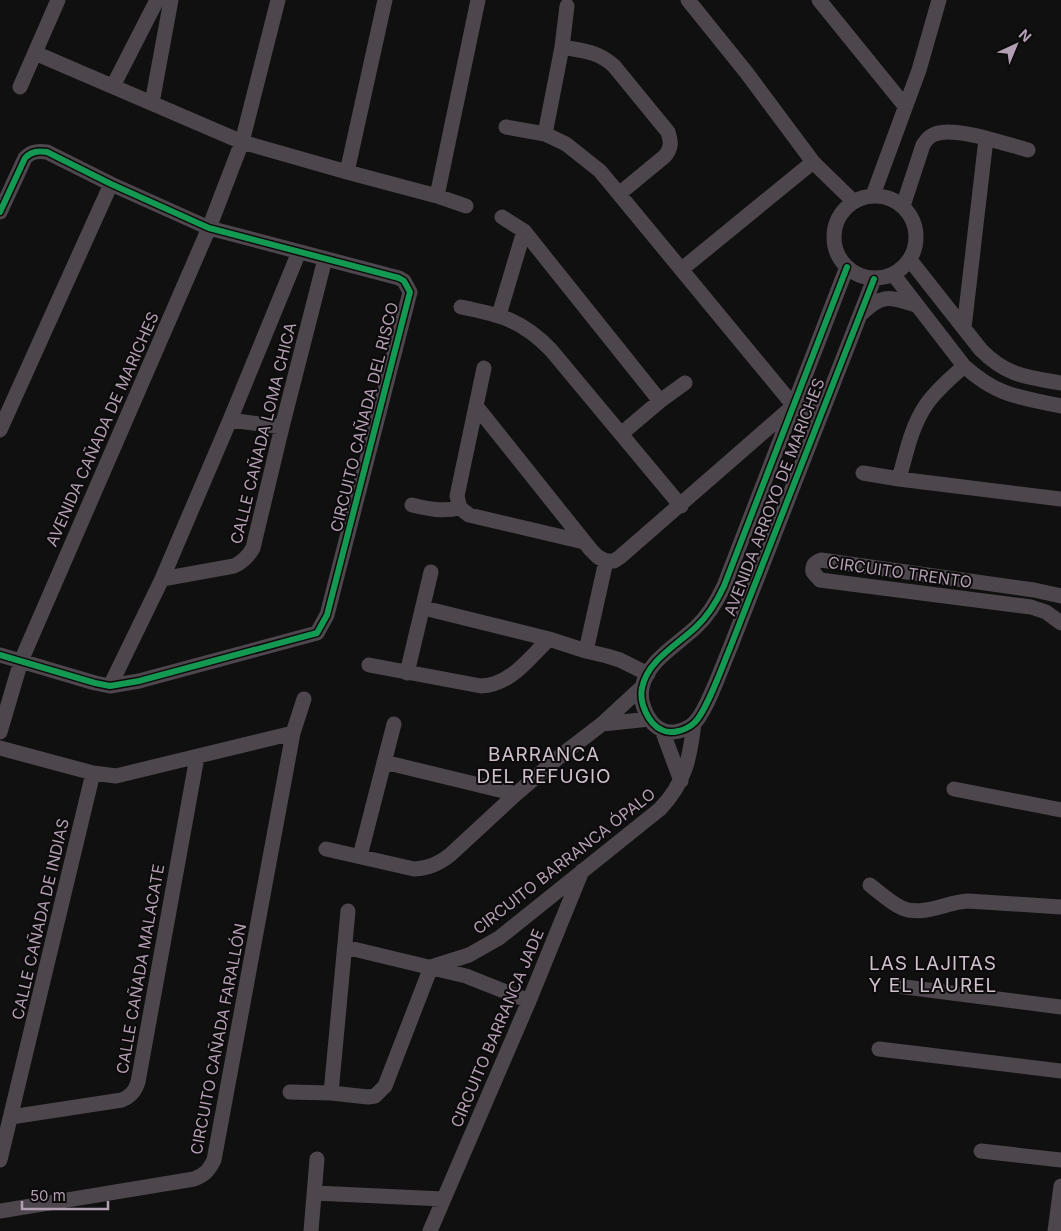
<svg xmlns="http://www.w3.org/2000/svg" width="1061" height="1231" font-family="Inter,sans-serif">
<rect width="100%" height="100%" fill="#101010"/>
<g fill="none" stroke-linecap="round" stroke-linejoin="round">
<path stroke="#4d464c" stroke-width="15" d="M688 0 746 72 813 162 853 201
M819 0 905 106
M562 47C583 51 598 51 614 66L668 132C671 142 672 147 665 156L619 194
M35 53 242 142 347 172 437 196 466 206
M113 86 157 0
M20 87 58 0
M152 103 171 0
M506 127 545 134 566 144 600 171 794 406 820 414
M545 134 562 47 567 6
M347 172 385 0
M873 195 919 70 939 0
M834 237a41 41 0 1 1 82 0a41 41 0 1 1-82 0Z
M437 196 478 0
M903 206 923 145C926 140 929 136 935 134 955 126 1006 144 1028 150
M0 212 25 158C32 151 38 151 47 152L111 184 209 228 399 278 404 281 410 292 327 615 317 633 139 681 110 686 95 683 0 655
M502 217 524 231 660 401
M910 260 981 350C1007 376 1026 377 1061 383
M847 267 724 586C717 601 709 615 696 627 677 645 647 661 642 688 639 702 648 724 662 730 671 735 687 730 694 723 706 713 723 664 730 648L874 279
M682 269 813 162
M893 274 964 366C997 396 1019 397 1061 406
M461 307C501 315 522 320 551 350L681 506
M861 314C883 293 889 297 916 305
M499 315 524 231
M964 328 986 139
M484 368 457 496 460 508 469 515 584 542
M476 406 591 550 598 557 606 561
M230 420 282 427
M0 430 111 184
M621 434 660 401 685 383
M863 473 899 479 1061 499
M899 479C906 454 911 427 926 405 936 390 951 378 964 366
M412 505C429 509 442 512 460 508
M606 561H614L620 557 791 408
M162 579 234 566C243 562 248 557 253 548L282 427 325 259
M1061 596 1034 590 821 560C815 562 812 565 813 572L820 580 1031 607 1046 612 1061 623
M424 608 549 639 586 651 607 656 620 660 648 674
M586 651 606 561
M369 665 481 686C511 685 529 658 549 639
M407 673 431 572
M110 686 162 579 230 420 299 252
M602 724 650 719
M662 730 681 781
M0 732 21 661 209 228 242 142 278 0
M0 748 93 773 116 776 293 733
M384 762 516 794
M954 789 1061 810
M326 849 414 869C429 868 438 864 450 855L516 794 559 757 602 724 642 687
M360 856 394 724
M870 885C880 893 891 903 902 908 923 917 946 902 968 901L1061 907
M345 947 466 976 529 1001
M897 986 1061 1007
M879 1049 1061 1071
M290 1092 331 1093 368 1097 375 1096 385 1086 431 967 469 955 499 938 660 809C685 783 690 758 694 723
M331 1093 348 911
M11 1117 122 1100C131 1096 135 1091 138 1082L197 757
M981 1151 1061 1160
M0 1160 93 773
M315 1193 443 1199
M0 1211 194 1179C205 1175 209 1170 214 1160L293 733 304 699
M311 1231 317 1159
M430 1231 529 1001 582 871
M1055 1231 1061 1186"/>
<g stroke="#0c0a0b" stroke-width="9">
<path id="cycleway" d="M0 212 25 158C32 151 38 151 47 152L111 184 209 228 399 278 404 281 410 292 327 615 317 633 139 681 110 686 95 683 0 655
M847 267 724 586C717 601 709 615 696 627 677 645 647 661 642 688 639 702 648 724 662 730 671 735 687 730 694 723 706 713 723 664 730 648L874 279"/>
</g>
<use href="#cycleway" stroke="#139951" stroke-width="6"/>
</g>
<g text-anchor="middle" stroke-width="4" stroke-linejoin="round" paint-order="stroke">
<g font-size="16" fill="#b39fb3" stroke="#0c0a0b">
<text transform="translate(364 417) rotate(-76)" y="6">CIRCUITO CAÑADA DEL RISCO</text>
<text transform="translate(102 429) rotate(-66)" y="6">AVENIDA CAÑADA DE MARICHES</text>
<text transform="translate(263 433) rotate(-76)" y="6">CALLE CAÑADA LOMA CHICA</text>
<text transform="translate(774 497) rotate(-69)" y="6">AVENIDA ARROYO DE MARICHES</text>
<text transform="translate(900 572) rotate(8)" y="6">CIRCUITO TRENTO</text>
<text transform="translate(564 861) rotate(-38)" y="6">CIRCUITO BARRANCA ÓPALO</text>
<text transform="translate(40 919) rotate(-77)" y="6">CALLE CAÑADA DE INDIAS</text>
<text transform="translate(140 969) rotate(-80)" y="6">CALLE CAÑADA MALACATE</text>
<text transform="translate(497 1028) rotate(-67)" y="6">CIRCUITO BARRANCA JADE</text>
<text transform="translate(218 1039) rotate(-79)" y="6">CIRCUITO CAÑADA FARALLÓN</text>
</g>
<g font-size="19" letter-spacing="1" fill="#cfc0ce" stroke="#0c0a0b">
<text x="544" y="761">BARRANCA<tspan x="544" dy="22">DEL REFUGIO</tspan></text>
<text x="933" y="970">LAS LAJITAS<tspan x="933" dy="22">Y EL LAUREL</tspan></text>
</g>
</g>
<g transform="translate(1016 45) rotate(44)" stroke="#0c0a0b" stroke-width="4" paint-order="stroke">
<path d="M0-4L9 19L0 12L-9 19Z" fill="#b39fb3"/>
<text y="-8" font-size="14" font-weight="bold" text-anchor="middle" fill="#b39fb3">N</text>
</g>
<path d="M22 1201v8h86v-8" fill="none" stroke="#b39fb3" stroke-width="2.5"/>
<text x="30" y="1201" font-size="15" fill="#b39fb3" stroke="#0c0a0b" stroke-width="4" paint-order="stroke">50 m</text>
</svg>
